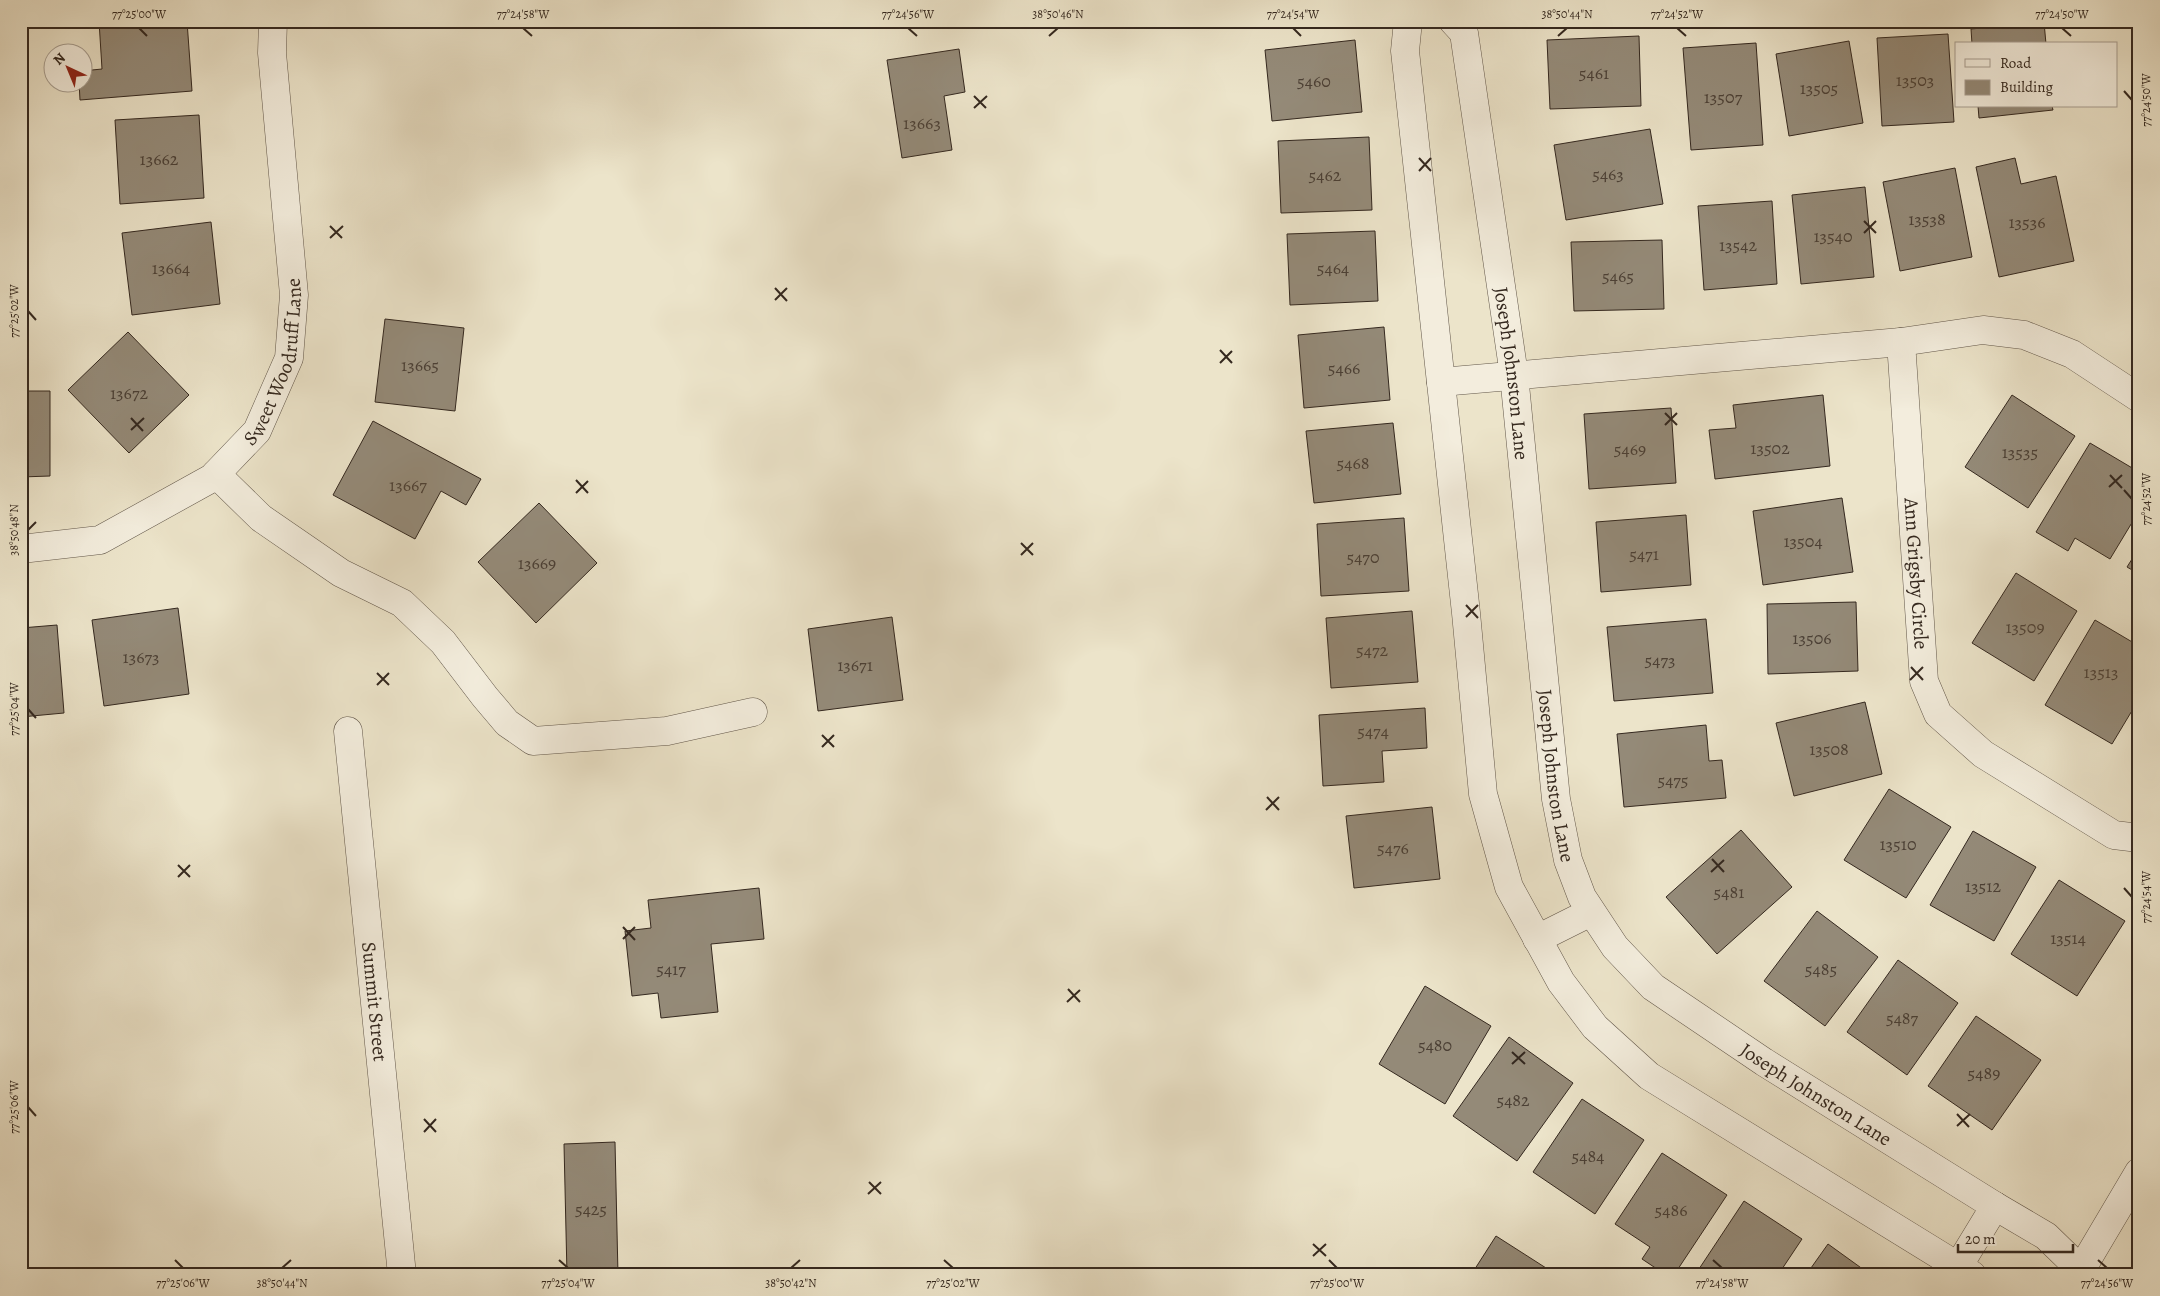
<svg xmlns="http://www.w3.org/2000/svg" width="2160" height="1296" font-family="Alegreya,serif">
<rect width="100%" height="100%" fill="#ece4ca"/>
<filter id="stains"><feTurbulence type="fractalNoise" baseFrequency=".004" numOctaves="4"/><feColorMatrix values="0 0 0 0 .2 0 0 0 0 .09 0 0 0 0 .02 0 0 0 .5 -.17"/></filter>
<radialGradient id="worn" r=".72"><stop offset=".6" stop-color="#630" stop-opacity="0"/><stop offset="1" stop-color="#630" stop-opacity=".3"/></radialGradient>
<path fill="#948a78" stroke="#34281f" d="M99 21H187L192 91 80 100 79 82H82V71L102 69Z
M1255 21H1313L1255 26Z
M2044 22 2046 44H1972L1971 29Z
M1948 34 1954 122 1882 126 1877 38Z
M1639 36 1641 106 1550 109 1547 40Z
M1355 40 1362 112 1272 121 1265 50Z
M1849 41 1863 123 1789 136 1776 54Z
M1756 43 1763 145 1691 150 1683 48Z
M959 49 965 92 944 96 952 150 902 158 887 60Z
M1978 106H2052L2053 110 1979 118Z
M199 115 204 198 120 204 115 120Z
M1650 129 1663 204 1566 220 1554 145Z
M1369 137 1372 210 1281 213 1278 141Z
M2015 158 2021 184 2056 176 2074 261 1999 277 1976 167Z
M1955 168 1972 257 1900 271 1883 182Z
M1865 187 1874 277 1801 284 1792 195Z
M1772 201 1777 284 1704 290 1698 206Z
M211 222 220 304 132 315 122 233Z
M1375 231 1378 301 1290 305 1287 234Z
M1662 240 1664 309 1574 311 1571 242Z
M385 319 464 328 455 411 375 402Z
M1384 327 1390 400 1304 408 1298 335Z
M128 332 189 395 129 453 68 390Z
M21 391H50V476L21 477Z
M1823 395 1830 466 1715 479 1709 430 1736 428 1733 405Z
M2012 395 2075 436 2028 508 1965 467Z
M1671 408 1676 483 1589 489 1584 414Z
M373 421 481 479 466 505 441 491 415 539 333 495Z
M1393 423 1401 494 1314 503 1306 431Z
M2090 443 2139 472V511L2110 559 2075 538 2068 551 2036 532Z
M1842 498 1853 572 1763 585 1753 511Z
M539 503 597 563 536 623 478 562Z
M1686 515 1691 585 1601 592 1596 522Z
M1404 518 1409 591 1321 596 1317 524Z
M2139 548V574L2127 567Z
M2016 573 2077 611 2034 681 1972 643Z
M1856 602 1858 671 1768 674 1767 604Z
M178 608 189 694 104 706 92 620Z
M1412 611 1418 682 1331 688 1326 618Z
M892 617 903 700 818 711 808 629Z
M1706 619 1713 693 1614 701 1607 627Z
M2095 620 2139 646V699L2112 744 2045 705Z
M57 625 64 713 21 717V628Z
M1865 702 1882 774 1794 796 1776 723Z
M1425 708 1427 748 1382 751 1384 782 1323 786 1319 715Z
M1706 725 1709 761 1722 760 1726 798 1624 807 1617 734Z
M1889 789 1951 827 1906 898 1844 860Z
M1432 807 1440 879 1354 888 1346 816Z
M1741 830 1792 887 1717 954 1666 897Z
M1973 831 2036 867 1994 941 1930 905Z
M2059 880 2125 921 2077 996 2011 954Z
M759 888 764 939 711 944 718 1012 661 1018 658 993 632 996 625 931 651 928 648 900Z
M1817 911 1878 957 1825 1026 1764 981Z
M1898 960 1958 1003 1907 1075 1847 1032Z
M1425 986 1491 1026 1445 1104 1379 1064Z
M1976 1016 2041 1060 1992 1130 1928 1086Z
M1509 1037 1573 1083 1517 1161 1453 1116Z
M1582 1099 1644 1140 1595 1214 1533 1172Z
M615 1142 618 1275H567L564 1144Z
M1662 1153 1727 1195 1674 1275H1666L1642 1259 1650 1247 1615 1224Z
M1744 1201 1802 1239 1778 1275H1695Z
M1496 1236 1557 1275H1471Z
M1828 1244 1871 1275H1806Z"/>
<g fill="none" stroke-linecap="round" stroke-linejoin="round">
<g stroke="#62574a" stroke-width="29">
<g id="minor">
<path d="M1408 21 1405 51 1466 613 1483 794 1509 887 1561 982 1595 1027 1649 1076 1972 1275"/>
<path id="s1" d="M1453 21 1464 33 1514 375 1556 799 1568 860 1582 897 1615 947 1653 987 1764 1062 1995 1206 2046 1236 2081 1270 2088 1275"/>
<path id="s2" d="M1901 342 1924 681 1938 714 1983 754 2114 835 2139 838"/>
<path d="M1441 382 1901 342 1983 330 2024 335 2072 354 2139 398"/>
<path d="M216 474 261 518 341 573 402 603 443 642 485 697 507 723 533 741 667 731 753 712"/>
<path id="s3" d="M21 549 100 540 212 478 257 431 289 358 294 295 272 53 273 21"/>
<path id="s4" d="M348 731 402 1275"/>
<path d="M1537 939 1591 912"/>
<path d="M1953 1275 1995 1206"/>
<path d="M2078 1275 2139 1172"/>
</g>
</g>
<use href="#minor" stroke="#f3eddd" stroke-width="28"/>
</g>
<path fill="none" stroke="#34281f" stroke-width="2" d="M139 28 147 36M523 28 532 36M908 28 917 36M1293 28 1301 36M1677 28 1686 36M2062 28 2071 36M1049 36 1058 28M1558 36 1567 28M2124 91 2132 100M974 96 986 108M974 108 987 96M1419 158 1431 171M1419 171 1431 158M1864 221 1876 233M330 226 342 238M1864 233 1876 221M330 238 343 226M775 288 787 301M775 300 787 288M28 311 36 320M1220 350 1232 363M1220 363 1232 351M1665 413 1677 425M131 418 143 431M1665 425 1677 413M131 430 144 418M2110 475 2122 488M576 480 588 493M2109 487 2122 475M2124 490 2132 499M576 493 588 481M28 530 36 522M1021 543 1033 555M1021 555 1033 543M1466 605 1478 618M1466 617 1478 605M1911 667 1923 680M377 673 389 685M1910 680 1923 667M377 685 389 673M28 709 36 718M822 735 834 747M822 747 834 735M1267 797 1279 810M1266 810 1279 797M1712 859 1724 872M178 865 190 877M1711 872 1724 860M178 877 190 865M2124 888 2132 897M623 927 635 940M623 939 635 927M1068 989 1080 1002M1067 1002 1080 990M1512 1052 1525 1064M1512 1064 1525 1052M28 1107 36 1116M1957 1114 1969 1127M424 1119 436 1132M1957 1126 1970 1114M424 1132 436 1119M869 1182 881 1194M868 1194 881 1182M1313 1244 1326 1256M1313 1256 1326 1244M175 1260 183 1268M559 1260 568 1268M944 1260 953 1268M1329 1260 1337 1268M1713 1260 1722 1268M2098 1260 2107 1268M282 1268 291 1260M791 1268 800 1260"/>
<g text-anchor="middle" stroke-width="4" stroke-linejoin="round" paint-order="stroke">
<g font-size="18" fill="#4c4035">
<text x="1594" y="79">5461</text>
<text x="1915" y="86">13503</text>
<text x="1314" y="87">5460</text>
<text x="1819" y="94">13505</text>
<text x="1723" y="103">13507</text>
<text x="922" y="129">13663</text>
<text x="159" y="165">13662</text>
<text x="1608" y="180">5463</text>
<text x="1325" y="181">5462</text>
<text x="1927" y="225">13538</text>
<text x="2027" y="228">13536</text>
<text x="1833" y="242">13540</text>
<text x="1738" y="251">13542</text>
<text x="171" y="274">13664</text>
<text x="1333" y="274">5464</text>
<text x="1618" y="282">5465</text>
<text x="420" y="371">13665</text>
<text x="1344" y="374">5466</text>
<text x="129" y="399">13672</text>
<text x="1770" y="454">13502</text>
<text x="1630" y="455">5469</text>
<text x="2020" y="458">13535</text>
<text x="1353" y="469">5468</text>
<text x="408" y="491">13667</text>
<text x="1803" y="547">13504</text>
<text x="1644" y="560">5471</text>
<text x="1363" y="563">5470</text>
<text x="537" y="569">13669</text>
<text x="2025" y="633">13509</text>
<text x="1812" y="644">13506</text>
<text x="1372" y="656">5472</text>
<text x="141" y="663">13673</text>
<text x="1660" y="666">5473</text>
<text x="855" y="671">13671</text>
<text x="2101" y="678">13513</text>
<text x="1373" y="737">5474</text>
<text x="1829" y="755">13508</text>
<text x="1673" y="786">5475</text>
<text x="1898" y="850">13510</text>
<text x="1393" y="854">5476</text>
<text x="1983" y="892">13512</text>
<text x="1729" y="898">5481</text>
<text x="2068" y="944">13514</text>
<text x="671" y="975">5417</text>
<text x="1821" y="975">5485</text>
<text x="1902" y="1024">5487</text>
<text x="1435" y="1051">5480</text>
<text x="1984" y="1079">5489</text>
<text x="1513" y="1106">5482</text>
<text x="1588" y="1162">5484</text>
<text x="591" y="1215">5425</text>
<text x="1671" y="1216">5486</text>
</g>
<g font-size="20" fill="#34281f" stroke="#f3eddd">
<text dy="7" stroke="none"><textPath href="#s3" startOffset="345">Sweet Woodruff Lane</textPath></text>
<text dy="7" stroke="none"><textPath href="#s1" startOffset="360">Joseph Johnston Lane</textPath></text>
<text dy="7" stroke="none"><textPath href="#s2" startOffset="232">Ann Grigsby Circle</textPath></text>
<text dy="7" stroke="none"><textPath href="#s1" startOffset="765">Joseph Johnston Lane</textPath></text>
<text dy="7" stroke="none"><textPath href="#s4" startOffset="272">Summit Street</textPath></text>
<text dy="7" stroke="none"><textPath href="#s1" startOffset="1200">Joseph Johnston Lane</textPath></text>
</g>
</g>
<rect width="2160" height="1296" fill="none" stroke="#ece4ca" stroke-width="55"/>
<rect x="1955" y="42" width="162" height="65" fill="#f3eddd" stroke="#a79e91"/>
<rect x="1965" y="59" width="25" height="8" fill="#f3eddd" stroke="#a79e91"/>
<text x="2000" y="68" font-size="15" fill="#34281f">Road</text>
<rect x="1965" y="80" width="25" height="15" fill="#948a78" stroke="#a79e91"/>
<text x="2000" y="92" font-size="15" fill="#34281f">Building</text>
<g transform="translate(68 68) rotate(316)"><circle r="24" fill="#f3eddd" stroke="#a79e91"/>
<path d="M0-4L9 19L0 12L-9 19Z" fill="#8f2418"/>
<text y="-8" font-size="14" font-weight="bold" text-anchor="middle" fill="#34281f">N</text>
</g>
<path d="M1958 1244v8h115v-8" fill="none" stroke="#34281f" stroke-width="2.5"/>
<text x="1965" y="1244" font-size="15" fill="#34281f" stroke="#f3eddd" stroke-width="4" paint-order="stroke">20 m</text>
<rect x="28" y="28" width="2104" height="1240" fill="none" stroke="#34281f" stroke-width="2"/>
<g font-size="12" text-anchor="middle" fill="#34281f">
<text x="139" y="18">77°25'00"W</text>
<text x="523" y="18">77°24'58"W</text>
<text x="908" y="18">77°24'56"W</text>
<text x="1058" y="18">38°50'46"N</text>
<text x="1293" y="18">77°24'54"W</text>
<text x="1567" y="18">38°50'44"N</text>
<text x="1677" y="18">77°24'52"W</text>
<text x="2062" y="18">77°24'50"W</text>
<text transform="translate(2146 100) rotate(-90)" y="4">77°24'50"W</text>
<text transform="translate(14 311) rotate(-90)" y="4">77°25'02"W</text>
<text transform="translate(2146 499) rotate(-90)" y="4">77°24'52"W</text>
<text transform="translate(14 530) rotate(-90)" y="4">38°50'48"N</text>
<text transform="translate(14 709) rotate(-90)" y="4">77°25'04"W</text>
<text transform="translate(2146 897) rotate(-90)" y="4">77°24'54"W</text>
<text transform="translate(14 1107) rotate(-90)" y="4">77°25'06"W</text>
<text x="183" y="1287">77°25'06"W</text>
<text x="282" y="1287">38°50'44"N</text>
<text x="568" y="1287">77°25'04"W</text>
<text x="791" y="1287">38°50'42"N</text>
<text x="953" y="1287">77°25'02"W</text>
<text x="1337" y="1287">77°25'00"W</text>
<text x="1722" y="1287">77°24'58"W</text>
<text x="2107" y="1287">77°24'56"W</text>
</g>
<rect width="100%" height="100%" filter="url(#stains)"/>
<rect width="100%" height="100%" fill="url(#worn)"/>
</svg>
